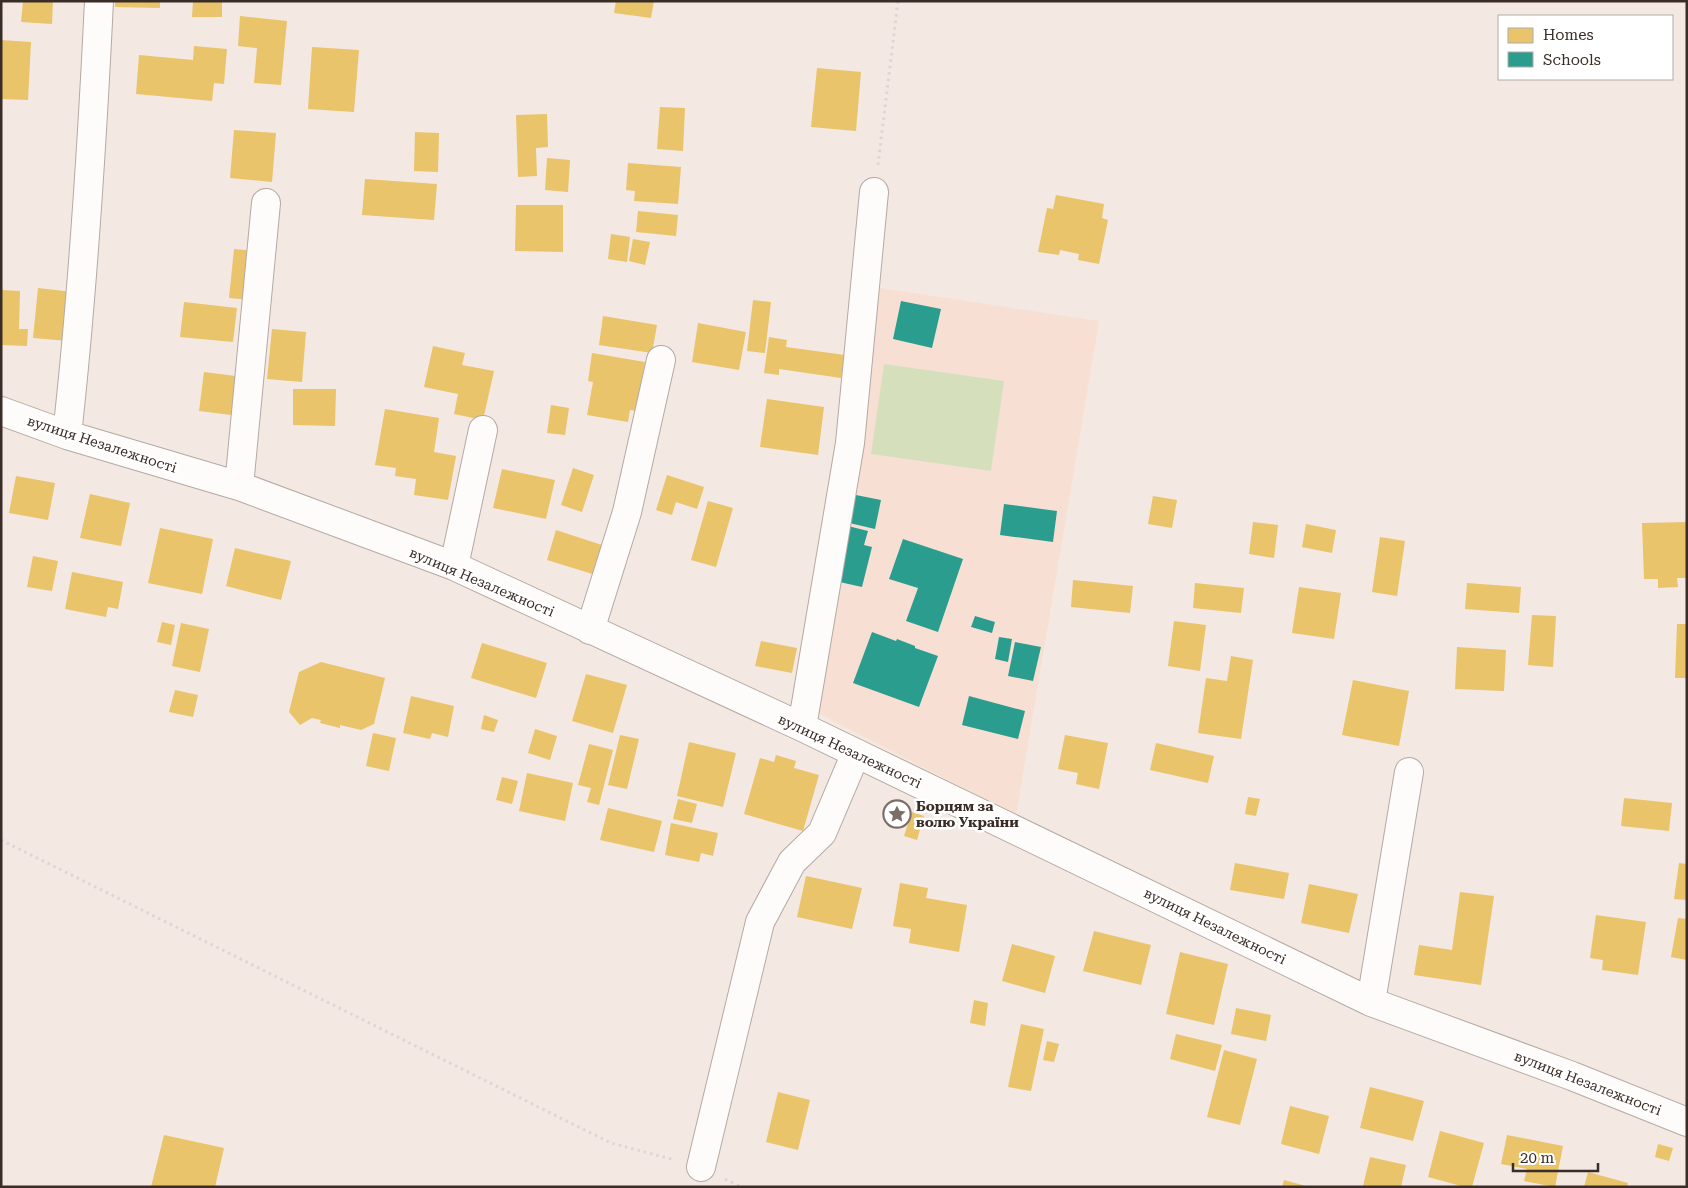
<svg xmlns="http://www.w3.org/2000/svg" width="1688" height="1188" font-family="'Roboto Serif',serif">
<rect width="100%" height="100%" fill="#f4e8e2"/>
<path fill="#f7e0d3" d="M874 287 1099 321 1016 815 814 711Z"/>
<path fill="#d6dfbc" d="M884 364 1004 381 991 471 871 454Z"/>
<path fill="#e9c46a" d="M23 1H53L52 24 21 22Z
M115 1H160V8L115 7Z
M193 1H222V17H192Z
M616 1H654L651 18 614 13Z
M240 16 287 21 281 85 254 83 257 48 238 46Z
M1 40 31 42 28 100 1 99Z
M194 46 227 49 224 84 214 83 212 101 136 94 139 55 193 60Z
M312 47 359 50 354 112 308 109Z
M817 68 861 72 856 131 811 127Z
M660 107 685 108 683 151 657 149Z
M547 114 548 147 536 148 537 176 518 177 516 115Z
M234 130 276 133 272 182 230 178Z
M415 132 439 133 438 172 414 171Z
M547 158 570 160 568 192 545 190Z
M628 163 681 167 678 204 634 201 635 191 626 190Z
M365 179 437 184 434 220 362 215Z
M1056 195 1104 204 1102 218 1108 220 1099 264 1078 260 1079 254 1060 250 1059 255 1038 252 1047 208 1053 209Z
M516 205H563V252L515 251Z
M638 211 678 215 676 236 636 232Z
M611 234 630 237 627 262 608 259Z
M633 239 650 242 645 265 629 261Z
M234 249 256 251 251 300 229 298Z
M38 288 73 292 68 341 33 338Z
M1 290 20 291 19 329H28L27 346 1 345Z
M753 300 771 302 765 353 747 351Z
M184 302 237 308 233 342 180 337Z
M603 316 657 325 652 353 599 345Z
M698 323 746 332 739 370 692 362Z
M272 329 306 332 302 382 267 379Z
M769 337 787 340 786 347 845 355 841 378 779 369V375L764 373Z
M433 346 465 353 462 365 494 371 483 420 454 414 458 394 424 387Z
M592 353 645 362 640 388 644 395 636 411 630 410 628 422 587 415 593 382 588 381Z
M204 372 243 377 239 416 199 411Z
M293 389H336L335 426 293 425Z
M767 399 824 407 818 455 760 447Z
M551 405 569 408 565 435 547 433Z
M385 409 439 418 434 452 456 456 448 500 414 495 416 479 395 476 396 468 375 465Z
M573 468 594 475 582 512 561 505Z
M502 469 555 480 546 519 493 508Z
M667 475 704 487 697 509 676 502 672 515 656 510Z
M16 476 55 483 48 520 9 513Z
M90 494 130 503 121 546 80 538Z
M1153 496 1177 500 1172 528 1148 524Z
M708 501 733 508 716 567 691 560Z
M1253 522 1278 525 1274 558 1249 554Z
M1687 522V578H1677L1678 587 1658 588V579H1644L1642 523Z
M1306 524 1336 530 1332 553 1302 547Z
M160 528 213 539 202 594 148 583Z
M556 530 611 548 602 577 547 560Z
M1380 537 1405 541 1397 596 1372 592Z
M235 548 291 561 281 600 226 586Z
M33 556 58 561 52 591 27 587Z
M72 572 123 582 118 609 108 607 106 617 65 609Z
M1073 580 1133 586 1130 613 1071 607Z
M1195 583 1244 588 1241 613 1193 608Z
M1467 583 1521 587 1519 613 1465 609Z
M1299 587 1341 593 1334 639 1292 633Z
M1532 615 1556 616 1553 667 1528 665Z
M1174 621 1206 625 1200 671 1168 666Z
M162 622 175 625 171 645 157 642Z
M181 623 209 629 200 672 172 666Z
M1677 624H1687V678H1675Z
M761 641 797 648 792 673 755 666Z
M482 643 547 663 536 698 471 678Z
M1457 647 1506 650 1504 691 1455 689Z
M1231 656 1253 660 1241 739 1198 733 1206 678 1227 681Z
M321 662 385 678 374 724 361 730 340 725V728L320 723 321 720 312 718 300 725 289 712 299 672Z
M586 674 627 685 613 733 572 721Z
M1353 680 1409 691 1399 746 1342 735Z
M175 690 198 695 193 717 169 712Z
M411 696 454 706 448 737 432 733 430 739 403 733Z
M484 715 498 720 494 732 481 729Z
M535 729 557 736 550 760 528 753Z
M373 733 396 738 389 771 366 766Z
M620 735 639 739 627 789 608 785Z
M1065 735 1108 743 1099 789 1076 784 1078 773 1058 769Z
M689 742 736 753 723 807 677 796Z
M1156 743 1214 756 1208 783 1150 770Z
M589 744 613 750 599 805 587 802 591 788 578 785Z
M776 755 796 761 794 768 819 775 803 831 744 814 760 758 774 762Z
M527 773 573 783 565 821 519 811Z
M502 777 518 781 512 804 496 800Z
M1248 797 1260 799 1256 816 1245 814Z
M1624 798 1672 803 1669 831 1621 826Z
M678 799 697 804 692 823 673 819Z
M608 808 662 821 654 852 600 840Z
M912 812 924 816 917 840 904 836Z
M671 823 718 833 713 856 701 853 699 862 665 855Z
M1235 863 1289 873 1284 899 1230 890Z
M1679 863 1687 864V900L1674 899Z
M806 876 862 888 852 929 797 917Z
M900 883 928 888 926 898 967 905 959 952 909 943 911 929 893 926Z
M1309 884 1358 894 1349 933 1301 923Z
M1460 892 1494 896 1481 985 1414 975 1419 945 1452 950Z
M1596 915 1646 922 1638 975 1602 970 1603 960 1590 958Z
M1678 918 1687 919V960L1671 957Z
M1094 931 1151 945 1141 985 1083 971Z
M1012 944 1055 956 1045 993 1002 981Z
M1180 952 1228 964 1214 1025 1166 1014Z
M974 1000 988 1003 985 1026 970 1023Z
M1236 1008 1271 1015 1266 1041 1231 1034Z
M1021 1024 1044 1029 1031 1091 1008 1087Z
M1176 1034 1222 1045 1215 1071 1170 1059Z
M1047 1041 1059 1044 1054 1062 1043 1060Z
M1224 1050 1257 1059 1240 1125 1207 1117Z
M1370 1087 1424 1101 1413 1141 1360 1128Z
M778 1092 810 1100 798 1150 766 1142Z
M1290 1106 1329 1116 1319 1154 1281 1144Z
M1440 1131 1484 1143 1472 1187H1465L1428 1177Z
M164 1135 224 1148 215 1187H151Z
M1507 1135 1563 1146 1555 1187 1524 1181 1527 1169 1501 1164Z
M1658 1144 1673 1148 1669 1161 1655 1157Z
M1370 1157 1406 1165 1401 1187 1363 1186Z
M1588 1172 1628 1183 1627 1187H1584Z
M1284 1180 1306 1186 1305 1187H1282Z"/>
<path fill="#2a9d8f" d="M901 301 941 309 932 348 893 339Z
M851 494 881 500 875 529 845 522Z
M1004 504 1057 511 1053 542 1000 535Z
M848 526 868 531 864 545 872 547 862 587 835 581Z
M903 539 963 559 938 632 906 621 918 588 889 579Z
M975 616 995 622 992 633 971 627Z
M872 632 896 641 897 639 915 646V648L938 656 919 707 853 683Z
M999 637 1012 639 1008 662 995 659Z
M1015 642 1041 647 1033 681 1008 676Z
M969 696 1025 711 1018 739 962 725Z"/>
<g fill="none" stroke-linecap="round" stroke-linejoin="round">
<g stroke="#b4a9a3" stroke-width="30">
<path id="minor" d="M1 411 67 435 239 486 454 566 802 727 1371 1002 1572 1076 1687 1122
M67 435C83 291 92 146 99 1
M239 486 266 203
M454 566 483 430
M590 630 627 512 661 360
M802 727 850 443 874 192
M1371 1002 1409 772
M701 1167 760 922 792 862 822 833 856 753"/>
</g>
<path stroke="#dbd7d5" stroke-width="3" stroke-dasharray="2.5 4" stroke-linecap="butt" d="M878 165 898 1
M1 840 611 1143 675 1160
M725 1179 741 1187"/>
<use href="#minor" stroke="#fdfcfb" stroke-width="28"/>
</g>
<defs>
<g id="sight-ring" transform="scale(1.4375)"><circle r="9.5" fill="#fff" stroke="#7b6e68" stroke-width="1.5"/><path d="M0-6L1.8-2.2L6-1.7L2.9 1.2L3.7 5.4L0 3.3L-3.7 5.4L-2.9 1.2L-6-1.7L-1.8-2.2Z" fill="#7b6e68"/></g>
</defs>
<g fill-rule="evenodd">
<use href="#sight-ring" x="897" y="814"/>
</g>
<g text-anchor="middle" stroke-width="5" stroke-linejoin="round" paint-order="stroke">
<g font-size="14" fill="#3a2c26" stroke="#fff">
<text transform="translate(102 444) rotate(18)" y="5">вулиця Незалежності</text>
<text transform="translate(482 582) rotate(23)" y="5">вулиця Незалежності</text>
<text transform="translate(850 751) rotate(25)" y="5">вулиця Незалежності</text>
<text transform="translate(1215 926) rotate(26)" y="5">вулиця Незалежності</text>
<text transform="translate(1588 1083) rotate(21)" y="5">вулиця Незалежності</text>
</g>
<g font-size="14" font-weight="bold" fill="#3a2c26" stroke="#fff" text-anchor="start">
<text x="916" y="811">Борцям за<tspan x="916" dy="16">волю України</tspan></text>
</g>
</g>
<rect width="1688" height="1188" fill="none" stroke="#3a2c26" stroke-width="5"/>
<rect x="1498" y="15" width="175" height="65" fill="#ffffff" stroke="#b0aba8"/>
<rect x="1508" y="28" width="25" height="15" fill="#e9c46a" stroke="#b0aba8"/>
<text x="1543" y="40" font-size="15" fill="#3a2c26">Homes</text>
<rect x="1508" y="52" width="25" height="15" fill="#2a9d8f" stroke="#b0aba8"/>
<text x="1543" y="65" font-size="15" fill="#3a2c26">Schools</text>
<path d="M1513 1163v8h85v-8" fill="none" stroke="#3a2c26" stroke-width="2.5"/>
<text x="1520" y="1163" font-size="15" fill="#3a2c26" stroke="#ffffff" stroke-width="4" paint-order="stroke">20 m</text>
</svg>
